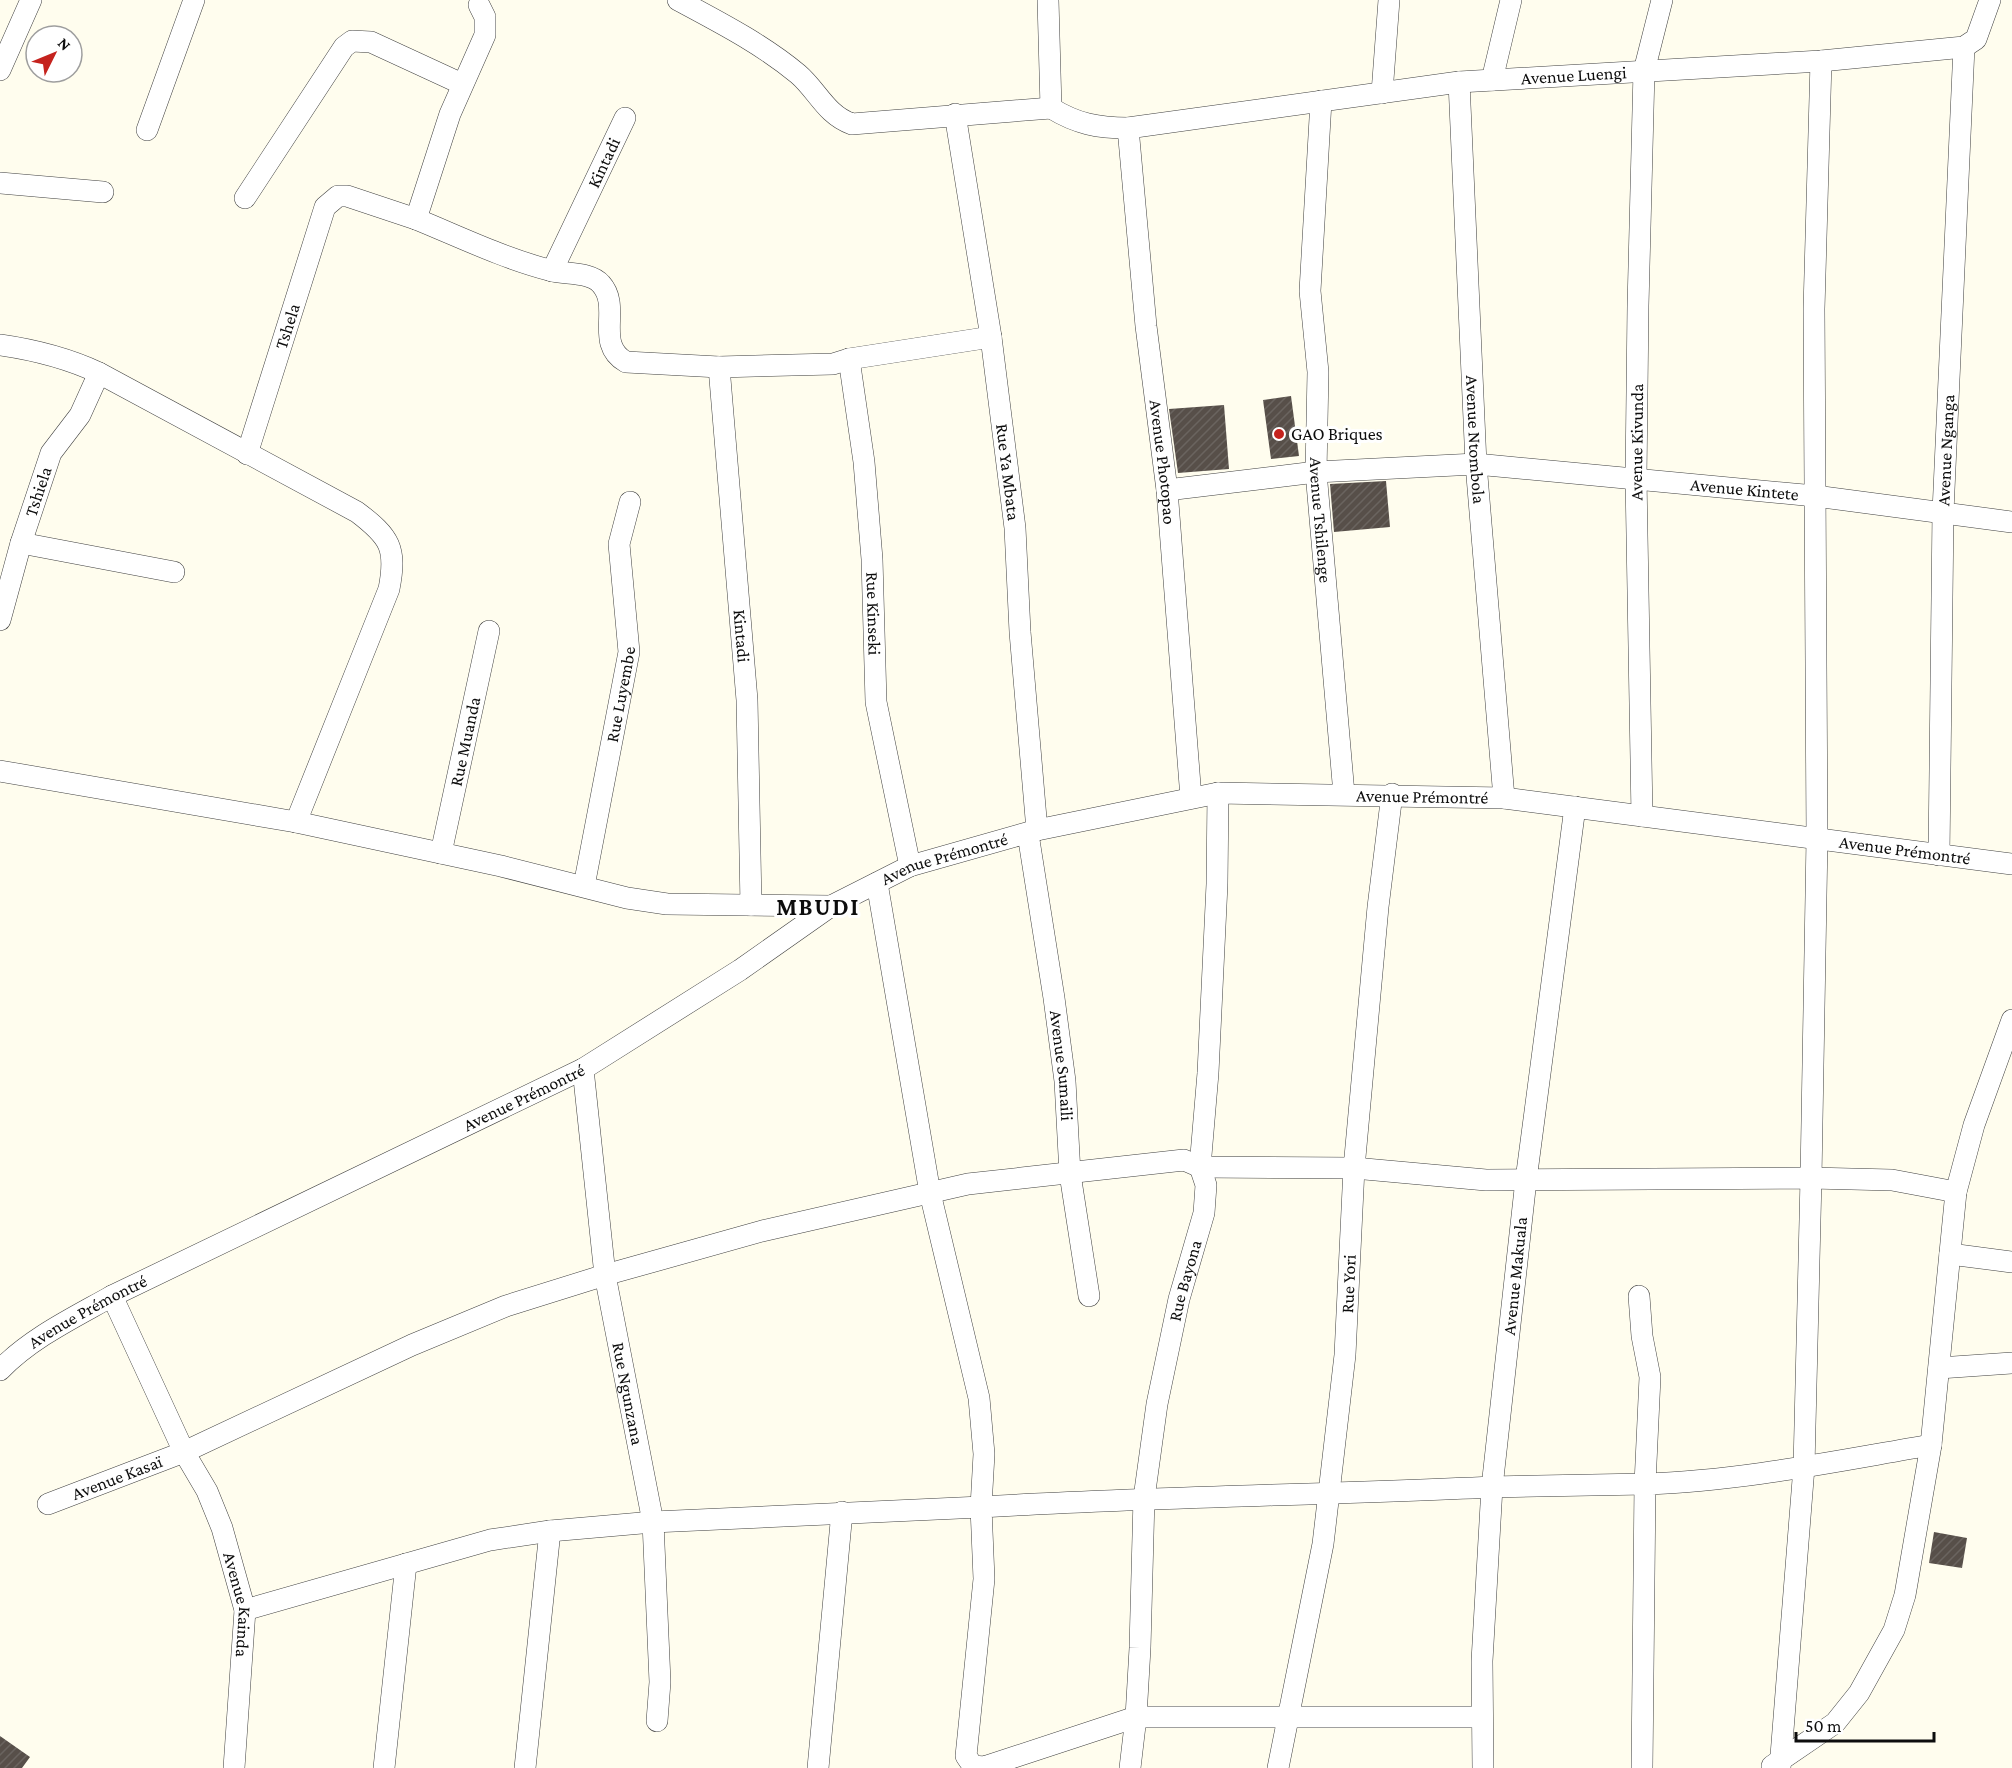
<svg xmlns="http://www.w3.org/2000/svg" width="2012" height="1768" font-family="'Crimson Pro',serif">
<defs>
<pattern id="building-hatch" width="6" height="6" patternUnits="userSpaceOnUse" patternTransform="scale(1.5)"><rect width="6" height="6" fill="#574f49"/><path d="M-1 1l2-2M0 6l6-6M5 7l2-2" fill="none" stroke="#6a645f"/></pattern>
</defs>
<rect width="100%" height="100%" fill="#fffdee"/>
<path fill="url(#building-hatch)" d="M1291 396 1299 456 1271 459 1263 400Z
M1224 405 1229 469 1178 473 1169 409Z
M1386 481 1390 527 1334 532 1330 484Z
M1934 1532 1967 1538 1962 1568 1929 1563Z
M0 1736 30 1757 22 1768H0Z"/>
<g fill="none" stroke-linecap="round" stroke-linejoin="round">
<g stroke="#404040" stroke-width="22">
<g id="minor">
<path d="M678 0C719 22 762 44 798 74 817 90 826 115 852 124L1051 108"/>
<path id="s1" d="M1048 0 1051 108C1077 124 1098 128 1128 128L1459 82 1821 61 1964 47 1976 39 1990 0"/>
<path d="M479 5 485 17V35L450 114 416 219C460 237 503 258 549 270 564 275 590 271 601 284 622 307 594 344 626 362L719 367 833 364 849 359 991 337"/>
<path d="M0 70 31 0"/>
<path d="M1492 80 1511 0"/>
<path id="s2" d="M1459 82 1476 464 1504 798"/>
<path d="M1382 93 1389 0"/>
<path id="s3" d="M1321 101 1310 291 1318 372 1316 472 1344 794"/>
<path id="s4" d="M955 114 991 337 1015 528 1020 632 1037 830"/>
<path id="s5" d="M1128 128 1146 326 1167 490 1191 798"/>
<path d="M147 130 194 0"/>
<path d="M0 183 103 192"/>
<path d="M245 198 344 47 352 41 371 42 462 84"/>
<path id="s6" d="M552 271 625 118"/>
<path d="M0 345C35 350 67 358 99 373L357 512C390 537 397 548 389 589L296 822"/>
<path id="s7" d="M849 359 864 462 872 559 876 702 910 866"/>
<path id="s8" d="M719 367 747 700 751 905"/>
<path id="s9" d="M247 454 325 207 338 196H347L416 219"/>
<path id="s10" d="M1167 490 1316 472 1476 464 1815 496 2012 522"/>
<path d="M21 543 174 572"/>
<path id="s11" d="M0 620 21 543 51 453 80 415 99 373"/>
<path d="M0 771 296 822 501 866 627 898 667 904 831 906"/>
<path d="M1575 807 1526 1180 1492 1487 1645 1484 1650 1377 1642 1336 1639 1296"/>
<path id="s12" d="M1642 816 1636 478 1638 306 1644 71 1662 0"/>
<path id="s13" d="M1028 834 1054 998 1065 1081 1070 1174 1089 1296"/>
<path id="s14" d="M441 853 489 631"/>
<path id="s15" d="M1939 855 1943 512 1964 47"/>
<path id="s16" d="M584 886 629 652 619 544 630 502"/>
<path id="s17" d="M583 1069 605 1275 653 1522 660 1682 657 1721"/>
<path d="M1950 1254 2012 1262"/>
<path id="s18" d="M112 1296 184 1452 207 1491 222 1528 245 1610 234 1768"/>
<path d="M1939 1368 2012 1363"/>
<path id="s19" d="M0 1370C31 1338 73 1318 112 1296L583 1069 740 970 831 906 910 866 1037 830 1218 793 1504 798 2012 864"/>
<path id="s20" d="M48 1504 184 1452 412 1345 506 1306 605 1275 762 1231 968 1184 1184 1160 1200 1167 1354 1168 1486 1180 1811 1178 1892 1180 1956 1192"/>
<path d="M245 1610 490 1540 550 1531 653 1522 981 1507 984 1454 979 1398 930 1193 877 883"/>
<path d="M1482 1717H1136L984 1767 973 1766 966 1756 984 1579 981 1507C1151 1497 1322 1495 1492 1487L1482 1661 1483 1768"/>
<path d="M1772 1766 1835 1723 1859 1693 1894 1630 1905 1595 1931 1445 1956 1192 1974 1125 2012 1020"/>
<path d="M384 1768 406 1564"/>
<path d="M525 1768 550 1531"/>
<path d="M818 1768 842 1512"/>
<path id="s21" d="M1130 1768 1136 1717 1140 1648 1144 1498 1157 1404 1179 1299 1204 1213 1206 1185 1200 1167 1208 1073 1217 884 1218 793"/>
<path id="s22" d="M1278 1768 1323 1544 1345 1355 1354 1168 1378 907 1392 794"/>
<path d="M1642 1768 1645 1484C1741 1481 1836 1461 1931 1445"/>
<path d="M1780 1768 1804 1467 1811 1178 1817 839 1814 309 1821 61"/>
</g>
</g>
<use href="#minor" stroke="#fff" stroke-width="21"/>
</g>
<circle fill="#c5231e" stroke="#fff" stroke-width="2" cx="1279" cy="434" r="6"/>
<g text-anchor="middle" stroke-width="6" stroke-linejoin="round" paint-order="stroke">
<g font-size="18" fill="#0d0d0d" stroke="#fff">
<text dy="6" stroke="none"><textPath href="#s1" startOffset="638">Avenue Luengi</textPath></text>
<text dy="6" stroke="none"><textPath href="#s6" startOffset="120">Kintadi</textPath></text>
<text dy="6" stroke="none"><textPath href="#s9" startOffset="134">Tshela</textPath></text>
<text dy="6" stroke="none"><textPath href="#s2" startOffset="358">Avenue Ntombola</textPath></text>
<text dy="6" stroke="none"><textPath href="#s12" startOffset="374">Avenue Kivunda</textPath></text>
<text dy="6" stroke="none"><textPath href="#s15" startOffset="405">Avenue Nganga</textPath></text>
<text dy="6" stroke="none"><textPath href="#s5" startOffset="336">Avenue Photopao</textPath></text>
<text dy="6" stroke="none"><textPath href="#s4" startOffset="362">Rue Ya Mbata</textPath></text>
<text dy="6" stroke="none"><textPath href="#s10" startOffset="580">Avenue Kintete</textPath></text>
<text dy="6" stroke="none"><textPath href="#s11" startOffset="134">Tshiela</textPath></text>
<text dy="6" stroke="none"><textPath href="#s3" startOffset="420">Avenue Tshilenge</textPath></text>
<text dy="6" stroke="none"><textPath href="#s7" startOffset="256">Rue Kinseki</textPath></text>
<text dy="6" stroke="none"><textPath href="#s8" startOffset="270">Kintadi</textPath></text>
<text dy="6" stroke="none"><textPath href="#s16" startOffset="195">Rue Luyembe</textPath></text>
<text dy="6" stroke="none"><textPath href="#s14" startOffset="114">Rue Muanda</textPath></text>
<text dy="6" stroke="none"><textPath href="#s19" startOffset="1564">Avenue Prémontré</textPath></text>
<text dy="6" stroke="none"><textPath href="#s19" startOffset="2050">Avenue Prémontré</textPath></text>
<text dy="6" stroke="none"><textPath href="#s19" startOffset="1078">Avenue Prémontré</textPath></text>
<text dy="6" stroke="none"><textPath href="#s13" startOffset="234">Avenue Sumaili</textPath></text>
<text dy="6" stroke="none"><textPath href="#s19" startOffset="592">Avenue Prémontré</textPath></text>
<text transform="translate(1515 1276) rotate(-84)" y="6">Avenue Makuala</text>
<text dy="6" stroke="none"><textPath href="#s21" startOffset="492">Rue Bayona</textPath></text>
<text dy="6" stroke="none"><textPath href="#s22" startOffset="490">Rue Yori</textPath></text>
<text dy="6" stroke="none"><textPath href="#s19" startOffset="106">Avenue Prémontré</textPath></text>
<text dy="6" stroke="none"><textPath href="#s17" startOffset="328">Rue Ngunzana</textPath></text>
<text dy="6" stroke="none"><textPath href="#s20" startOffset="74">Avenue Kasaï</textPath></text>
<text dy="6" stroke="none"><textPath href="#s18" startOffset="336">Avenue Kainda</textPath></text>
</g>
<g font-size="18" fill="#0d0d0d" stroke="#fff" text-anchor="start">
<text x="1291" y="440">GAO Briques</text>
</g>
<g font-size="24" font-weight="bold" letter-spacing="1.5" fill="#0d0d0d" stroke="#fff">
<text x="818" y="915">MBUDI</text>
</g>
</g>
<g transform="translate(54 54) rotate(47)"><circle r="28" fill="#ffffff" stroke="#9e9e9e" stroke-width="1.5"/>
<path d="M0-4.5L10 22L0 15L-10 22Z" fill="#c5231e"/>
<text y="-9" font-size="16" font-weight="bold" text-anchor="middle" fill="#0d0d0d">N</text>
</g>
<path d="M1796 1732v9h138v-9" fill="none" stroke="#0d0d0d" stroke-width="3"/>
<text x="1805" y="1732" font-size="18" fill="#0d0d0d" stroke="#ffffff" stroke-width="4.5" paint-order="stroke">50 m</text>
</svg>
